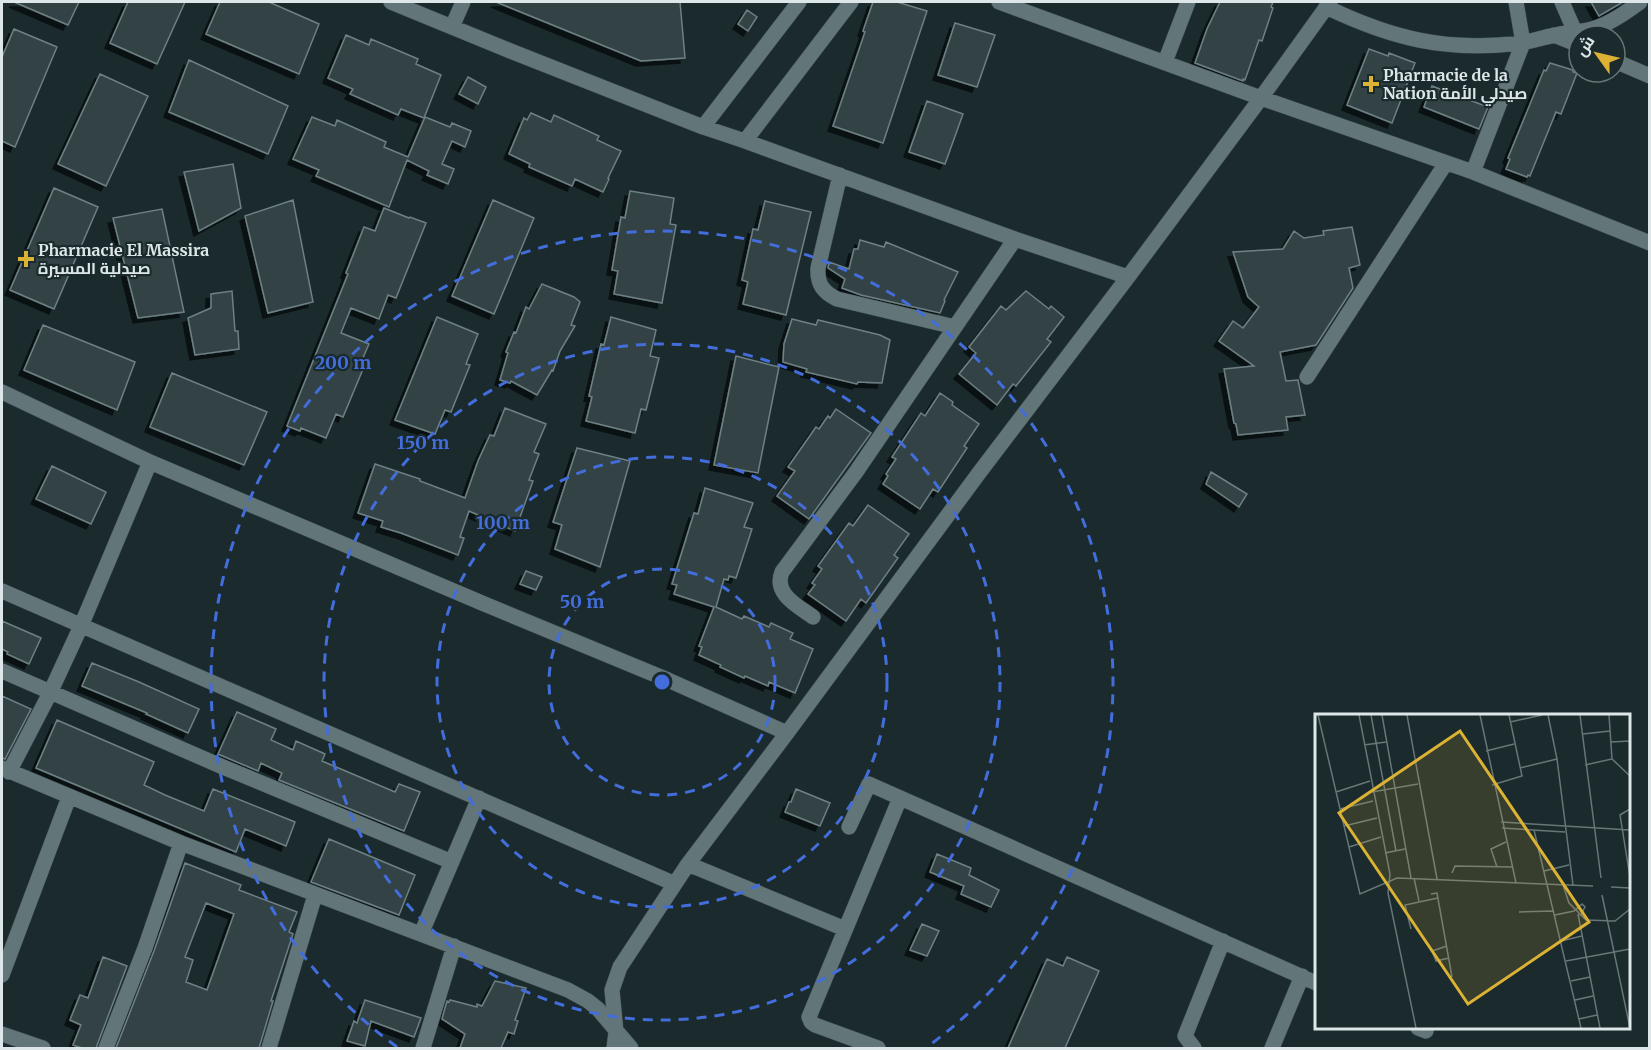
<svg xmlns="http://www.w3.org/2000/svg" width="1651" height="1050" font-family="Merriweather,Cairo,serif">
<defs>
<filter id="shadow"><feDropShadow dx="-5" dy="5" stdDeviation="0" flood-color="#0009"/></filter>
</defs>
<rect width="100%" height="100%" fill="#1a2a2d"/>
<path fill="#314245" stroke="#6e8084" stroke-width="1.5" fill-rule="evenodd" filter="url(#shadow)" d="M14 2H79L68 25Z
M128 2H185L157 64 110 43Z
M220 2H269L319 24 299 74 206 34Z
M496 2H680L685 58 641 61Z
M873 2H897L927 11 883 143 833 126 865 32 863 31Z
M1220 2H1273L1271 7 1273 8 1262 41 1259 40 1245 80 1243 79V81L1195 63 1207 29Z
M1591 2H1623L1599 16Z
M747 10 757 17 748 31 738 24Z
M955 23 995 35 977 87 938 75Z
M14 29 57 47 15 147 2 141V57Z
M346 35 369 45 371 39 418 59 416 64 441 75 424 118 401 109 398 115 350 94 353 89 328 78Z
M1369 49 1388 56 1389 53 1415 63 1392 123 1347 105Z
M189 60 288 106 268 154 169 112Z
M1550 63 1573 70V72L1577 73 1561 114 1556 112 1530 176 1528 175 1527 177 1506 169 1510 159 1508 158 1544 70 1546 71Z
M100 74 148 96 106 186 58 164Z
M468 77 486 87 478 104 459 94Z
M1432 86 1488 107 1479 129 1424 107Z
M927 101 963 114 945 164 909 152Z
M531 113 551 122 554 115 599 136 597 140 621 151 608 178 609 179 603 192 575 179 572 186 529 167 530 164 509 154 524 118 527 120Z
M312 117 335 126 337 120 386 142 384 147 408 157 425 117 450 127 452 123 471 131 465 147 452 141 442 164 454 169 448 184 427 175 429 171 407 160 389 207 316 176 319 170 293 159Z
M233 164 241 208 199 231 184 172Z
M54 188 98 207 54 309 10 290Z
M630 191 674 198 670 224 676 225 662 303 614 294 618 271 612 270 621 217 625 218Z
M293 200 313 302 268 313 245 216Z
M493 200 534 218 494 314 452 296Z
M765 201 811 212 786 315 743 304 748 282 742 280 753 229 758 230Z
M384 208 409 218 410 217 426 223 396 298 388 295 379 319 351 308 341 333 369 344 359 367 363 369 343 417 336 414 326 438 301 428 300 431 287 426 348 274 346 273 364 227 375 231Z
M162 209 184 312 138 318 113 218Z
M1352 227 1360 265 1349 268 1353 288 1316 345 1280 352 1286 381 1298 380 1305 415 1286 417 1288 430 1238 435 1236 424 1234 423 1224 369 1254 366 1219 341 1233 321 1243 328 1259 307 1248 297 1233 252 1283 249 1294 231 1304 238 1324 235 1323 231Z
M860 240 884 247 886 242 958 272 944 300 945 301 940 313 861 295 842 288 845 279 828 268 829 262 849 269 854 249H858Z
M542 284 574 297 580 302 571 325 575 326 560 351 553 371 552 370 537 395 511 381 510 383 500 380 508 353 506 352 514 332 516 333 526 307 529 309Z
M232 291 235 331H238L239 349 195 355 188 318 211 308V294Z
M1026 291 1049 309 1051 306 1064 317 1047 339 1051 342 1016 386 1013 384 997 405 959 374 976 353 969 347 1001 306 1006 310Z
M437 317 478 334 466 364 470 365 451 412 445 410 435 434 395 420Z
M611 317 656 330 650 356 659 358 646 410 641 409 635 433 586 421 592 397 589 396 601 344 604 345Z
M792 319 816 325 818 320 880 335 890 340 882 383 858 382 857 384 806 372 807 369 783 362 784 344Z
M43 325 135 362 117 410 24 370Z
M736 356 779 367 758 473 714 465Z
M172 373 267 412 244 465 150 427Z
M940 393 953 402 952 405 979 424 964 446 967 448 938 492 933 489 920 509 883 484 888 476 886 474 896 459 892 457 921 413 925 416Z
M505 408 546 424 534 452 539 454 529 480 533 481 515 531 469 511 460 537 464 538 458 555 401 533 381 527 383 521 358 513 375 464 420 479V481L465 498 478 461 490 435 494 436Z
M836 409 871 433 809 519 777 496 795 471 788 467 816 427 819 429 828 416 830 418Z
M577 448 630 461 600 567 555 549 562 525 553 522Z
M52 466 106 492 91 524 36 499Z
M1211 472 1247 494 1239 507 1206 484Z
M705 488 753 503 744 527 752 529 736 578 729 576 728 580 724 579 716 607 742 619 744 616 769 627 771 623 793 633 790 639 813 649 795 693 769 682 768 686 745 676 744 678 720 667 721 665 699 655 702 647 699 646 714 607 674 594 677 585 672 584 694 513 698 514Z
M868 505 909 534 894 555 898 558 866 603 861 599 846 621 808 594 815 585 812 583 822 569 818 566 849 523 853 526Z
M526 571 542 577 536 590 520 584Z
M2 621 41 638 29 664 7 654 8 652 2 649Z
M92 663 139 682 199 709 188 733 146 714 147 713 82 686Z
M2 696 31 709 5 759 2 758Z
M237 712 276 729 271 740 293 750 296 741 325 754 322 761 395 792 399 784 420 792 404 831 279 780 282 773 261 763 258 771 218 754Z
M57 720 154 762 144 785 165 795 204 811 213 789 295 822 286 846 245 829 236 852 36 768Z
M796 789 830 803 820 826 785 812 789 802H791Z
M329 839 415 875 399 915 311 882Z
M937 854 971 868 969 875 999 890 991 907 961 894 964 886 930 872Z
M185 863 241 885 239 890 297 912 289 932 293 934 271 1001H273L259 1048H116L154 951ZM206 903 234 914 207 990 186 982 193 960 185 957Z
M922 924 939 931 927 956 910 950Z
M103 957 127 966 96 1048H82L73 1045 81 1025 70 1020 80 995 88 998Z
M1067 957 1099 971 1065 1048H1008L1047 959 1063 966Z
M495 981 526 988 515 1020 518 1021 514 1034 508 1032 501 1048H460L465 1034 442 1019 447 1001 449 1002 450 1000 477 1007V1004L482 1006Z
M365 1000 421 1018 414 1037 371 1021 365 1046 347 1041 354 1021 357 1023Z"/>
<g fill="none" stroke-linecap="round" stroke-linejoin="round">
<g stroke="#384649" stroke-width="16">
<path id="street" d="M391 2 513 52 703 127 745 141 1015 239 1128 277
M999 2 1261 98 1473 172 1650 243
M1562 2 1575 32
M1326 7C1393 39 1446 52 1521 43 1533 41 1544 37 1556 35 1568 32 1581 32 1592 29 1607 25 1628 11 1640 2
M452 27 463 2
M1554 35 1579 45
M1615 61 1650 76
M1165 62 1188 2
M703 127 799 2
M745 141 851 2
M1473 172 1523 43 1516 2
M840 175 818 268C817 284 823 292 837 299L955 327
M1307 377 1446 163
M2 392 150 462 482 603 668 680 787 733
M2 591 675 884
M813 617C798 606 773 594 782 572L856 472 1015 239
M2 671 223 767 452 862
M2 768 181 843 568 990 588 1001 598 1009 631 1048
M9 772 50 693 81 626 150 462
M849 827 869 784 1316 983
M688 864 845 929
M421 934 479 798
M2 975 69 797
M1418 1028 1426 1031
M2 1034 43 1048
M106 1048 145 948 181 843
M269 1048 315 895
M423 1048 454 946
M614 1048 616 1032 612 990 620 967 688 864 787 733 979 473 1128 277 1261 98 1330 2
M878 1048 815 1025 811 1022 809 1017 900 798
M1194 1048 1185 1036 1223 941
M1272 1048 1302 976"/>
</g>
<use href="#street" stroke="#627578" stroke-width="15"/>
</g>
<g fill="none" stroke="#436ddb" stroke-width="3" stroke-dasharray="10 8">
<circle cx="662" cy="682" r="113"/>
<circle cx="662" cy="682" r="225"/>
<circle cx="662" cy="682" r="338"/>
<path d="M397 1047A451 451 0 1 1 927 1047"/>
</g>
<g fill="#dbb233" stroke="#1a2a2d" stroke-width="2">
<path d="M1368 75h6v6h6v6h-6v6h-6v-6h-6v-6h6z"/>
<path d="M23 250h6v6h6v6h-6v6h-6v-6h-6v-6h6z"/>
</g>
<g text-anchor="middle" stroke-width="4.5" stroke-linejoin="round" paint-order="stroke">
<g font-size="16" font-weight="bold" fill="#dde7e9" stroke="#1a2a2d" text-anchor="start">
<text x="1383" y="81">Pharmacie de la<tspan x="1383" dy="18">Nation صيدلي الأمة</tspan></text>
<text x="38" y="256">Pharmacie El Massira<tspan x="38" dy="18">صيدلية المسيرة</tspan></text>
</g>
</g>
<g transform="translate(1315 714)">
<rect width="315" height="315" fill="#1a2a2d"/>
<path fill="none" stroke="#687678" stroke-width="1.5" d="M3 1 45 180 82 164 278 172M44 1 75 160 73 179 101 314M56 1 81 137M67 1 96 164M92 1 122 165M165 1 201 169M233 1 242 45 258 171M265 1 286 164M195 8 227 1M268 20 295 17M296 28 315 27M49 31 71 28M171 37 199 30M297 45 315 62M270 51 297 45 294 1M205 54 242 45M177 71 207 62 194 1M21 78 55 67M57 78 103 70M25 95 58 87M315 95 305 101 315 163M186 108 315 116M29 112 62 104M187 114 250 118M219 116 266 314M34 133 66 123M70 139 90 135M182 153 176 135 191 128M229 157 254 151M137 159 140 152 197 153M99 164 104 187M248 171 254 189 271 206 300 207 315 195M296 173 315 174M116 180 122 179 137 263M287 181 315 314M204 198 239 197M263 200 285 314M240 201 259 197 267 190 270 193 265 202M96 215 90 191 123 184M246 227 267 222M132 232 117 237 121 247 134 244M251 247 315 235M256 267 275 263M260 286 278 282M264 305 282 301"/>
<path fill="#dbb233" fill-opacity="0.15" stroke="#dbb233" stroke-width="3" d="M145 17 274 208 153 290 24 99Z"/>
<rect width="315" height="315" fill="none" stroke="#dde7e9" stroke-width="3"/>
</g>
<circle cx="662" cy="682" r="9" fill="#436ddb" stroke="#1a2a2d" stroke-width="3"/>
<g font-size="18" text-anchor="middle" font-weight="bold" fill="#436ddb" stroke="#1a2a2d" stroke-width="4.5" stroke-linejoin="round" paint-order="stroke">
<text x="343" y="369">200 m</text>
<text x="423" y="449">150 m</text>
<text x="503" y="529">100 m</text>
<text x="582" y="608">50 m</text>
</g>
<rect width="1651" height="1050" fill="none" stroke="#dde7e9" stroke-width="6"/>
<g transform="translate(1597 54) rotate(304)"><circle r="28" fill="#1a2a2d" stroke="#687678" stroke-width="1.5"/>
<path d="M0-4.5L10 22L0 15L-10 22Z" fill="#dbb233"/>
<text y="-9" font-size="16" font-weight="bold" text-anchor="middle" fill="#dde7e9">ش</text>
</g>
</svg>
